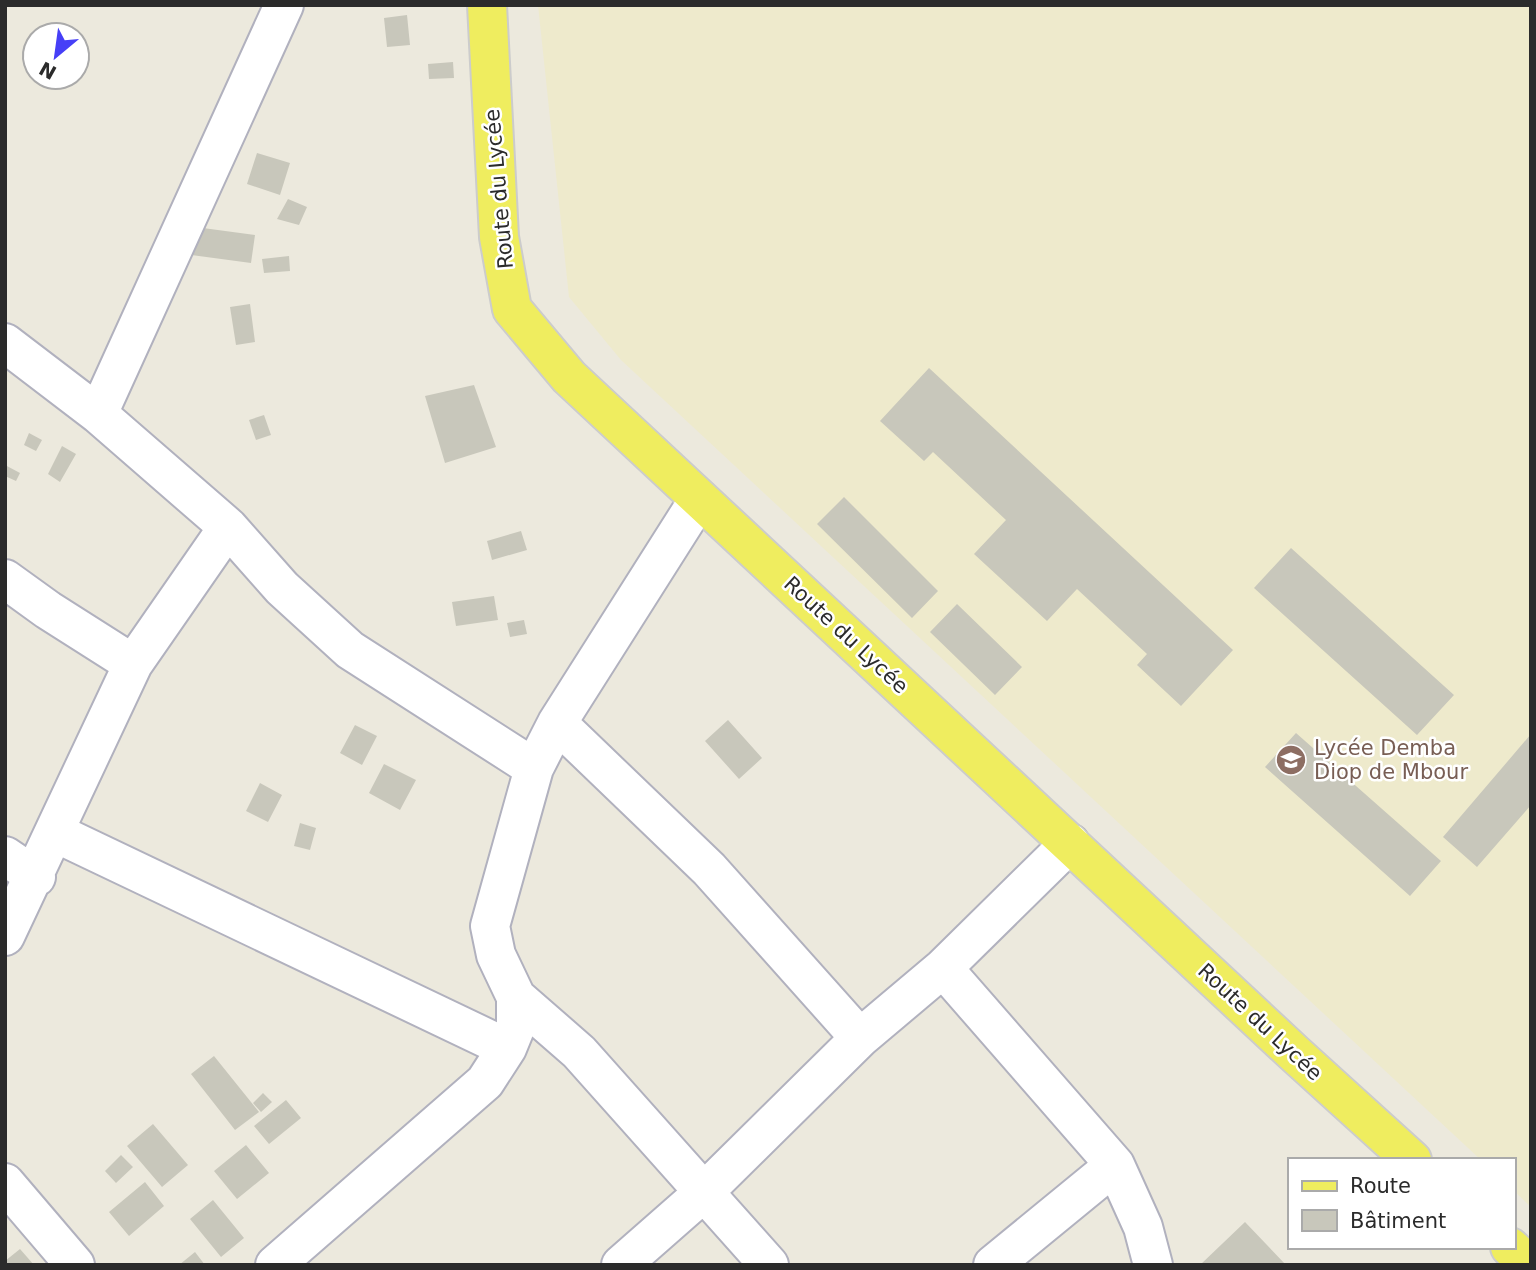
<svg xmlns="http://www.w3.org/2000/svg" width="1536" height="1270" font-family="'DejaVu Sans',sans-serif">
<rect width="100%" height="100%" fill="#ece9dd"/>
<path fill="#eeeacc" d="M538 5H1531V1207L1513 1190V1160H1481L621 360 569 297Z"/>
<path fill="#c8c7bb" d="M407 15 410 45 387 47 384 18Z
M453 62 454 78 429 79 428 64Z
M257 153 290 163 280 195 247 184Z
M288 199 307 207 299 225 277 219Z
M188 226 255 235 251 263 184 254Z
M289 256 290 271 264 273 262 259Z
M250 304 255 342 236 345 230 307Z
M929 368 1233 650 1181 706 1137 665 1147 654 1077 589 1047 621 974 554 1006 520 933 452 924 461 880 421Z
M474 385 496 447 445 463 425 396Z
M264 415 271 435 256 440 249 420Z
M29 433 42 440 36 451 24 445Z
M62 446 76 454 60 482 48 474Z
M5 465 20 473 16 481 5 476Z
M844 497 938 591 912 618 817 524Z
M521 531 527 550 492 560 487 541Z
M1291 548 1454 695 1417 735 1254 588Z
M494 596 498 620 456 626 452 602Z
M957 604 1022 667 995 695 930 632Z
M524 620 527 634 510 637 507 623Z
M728 720 762 758 739 779 705 741Z
M355 725 377 736 362 765 340 753Z
M1296 733 1441 861 1410 896 1265 767Z
M1531 734V805L1477 867 1443 837Z
M384 764 416 780 400 810 369 793Z
M260 783 282 795 268 822 246 811Z
M300 823 316 828 310 850 294 846Z
M214 1056 259 1112 235 1130 191 1074Z
M263 1093 272 1102 261 1112 253 1103Z
M286 1100 301 1118 269 1144 254 1126Z
M153 1124 188 1165 162 1187 127 1146Z
M246 1145 269 1173 237 1199 214 1171Z
M121 1155 133 1167 116 1183 105 1171Z
M145 1182 164 1206 129 1236 109 1212Z
M213 1200 244 1238 221 1257 190 1219Z
M1245 1222 1286 1265H1200Z
M20 1249 34 1265H5V1261Z
M195 1252 205 1265H179Z"/>
<g fill="none" stroke-linecap="round" stroke-linejoin="round">
<g stroke="#b1b1be" stroke-width="42">
<path id="minor" d="M5 343 98 414 228 527 282 588 350 650 534 768
M98 414 284 5
M5 579 48 610 133 664
M557 723 709 869 860 1038
M56 833 507 1048
M5 856 36 877
M5 936 133 664 228 527
M943 968 1115 1165 1143 1227 1153 1265
M516 997 579 1052 769 1265
M5 1183 75 1265
M275 1265 485 1082 507 1048 516 1026V997L496 955 490 926 534 768 557 723 699 499
M621 1265 703 1193 860 1038 943 968 1070 843
M993 1265 1115 1165"/>
</g>
<g stroke="#ccc" stroke-width="42">
<path id="major" d="M487 5 499 237 512 309 569 377 1294 1053 1412 1160
M1510 1247 1529 1265"/>
</g>
<use href="#minor" stroke="#fff" stroke-width="38"/>
<use href="#major" stroke="#efed5f" stroke-width="38"/>
</g>
<defs>
<g id="school-disc" transform="scale(1.575)"><circle r="9.5" fill="#8d6e63" stroke="#fff"/><path d="M0-5L7-2L0 1L-7-2ZM-4 1L0 2.5L4 1V4Q0 6-4 4Z" fill="#fff"/></g>
</defs>
<g fill-rule="evenodd">
<use href="#school-disc" x="1291" y="760"/>
</g>
<g text-anchor="middle" stroke-width="5" stroke-linejoin="round" paint-order="stroke">
<g font-size="21" fill="#2b2b2b" stroke="#fff">
<text transform="translate(499 189) rotate(-95)" y="7">Route du Lycée</text>
<text transform="translate(846 635) rotate(43)" y="7">Route du Lycée</text>
<text transform="translate(1260 1022) rotate(43)" y="7">Route du Lycée</text>
</g>
<g font-size="21" fill="#785e54" stroke="#fff" text-anchor="start">
<text x="1314" y="755">Lycée Demba<tspan x="1314" dy="24">Diop de Mbour</tspan></text>
</g>
</g>
<rect width="1536" height="1270" fill="none" stroke="#2b2b2b" stroke-width="14"/>
<rect x="1288" y="1158" width="228" height="91" fill="#ffffff" stroke="#aaaaaa" stroke-width="2"/>
<rect x="1302" y="1181" width="35" height="10" fill="#efed5f" stroke="#aaaaaa" stroke-width="2"/>
<text x="1350" y="1193" font-size="21" fill="#2b2b2b">Route</text>
<rect x="1302" y="1210" width="35" height="21" fill="#c8c7bb" stroke="#aaaaaa" stroke-width="2"/>
<text x="1350" y="1228" font-size="21" fill="#2b2b2b">Bâtiment</text>
<g transform="translate(56 56) rotate(209)"><circle r="33" fill="#ffffff" stroke="#aaaaaa" stroke-width="2"/>
<path d="M0-5L12 26L0 18L-12 26Z" fill="#463ff7"/>
<text y="-10" font-size="19" font-weight="bold" text-anchor="middle" fill="#2b2b2b">N</text>
</g>
</svg>
